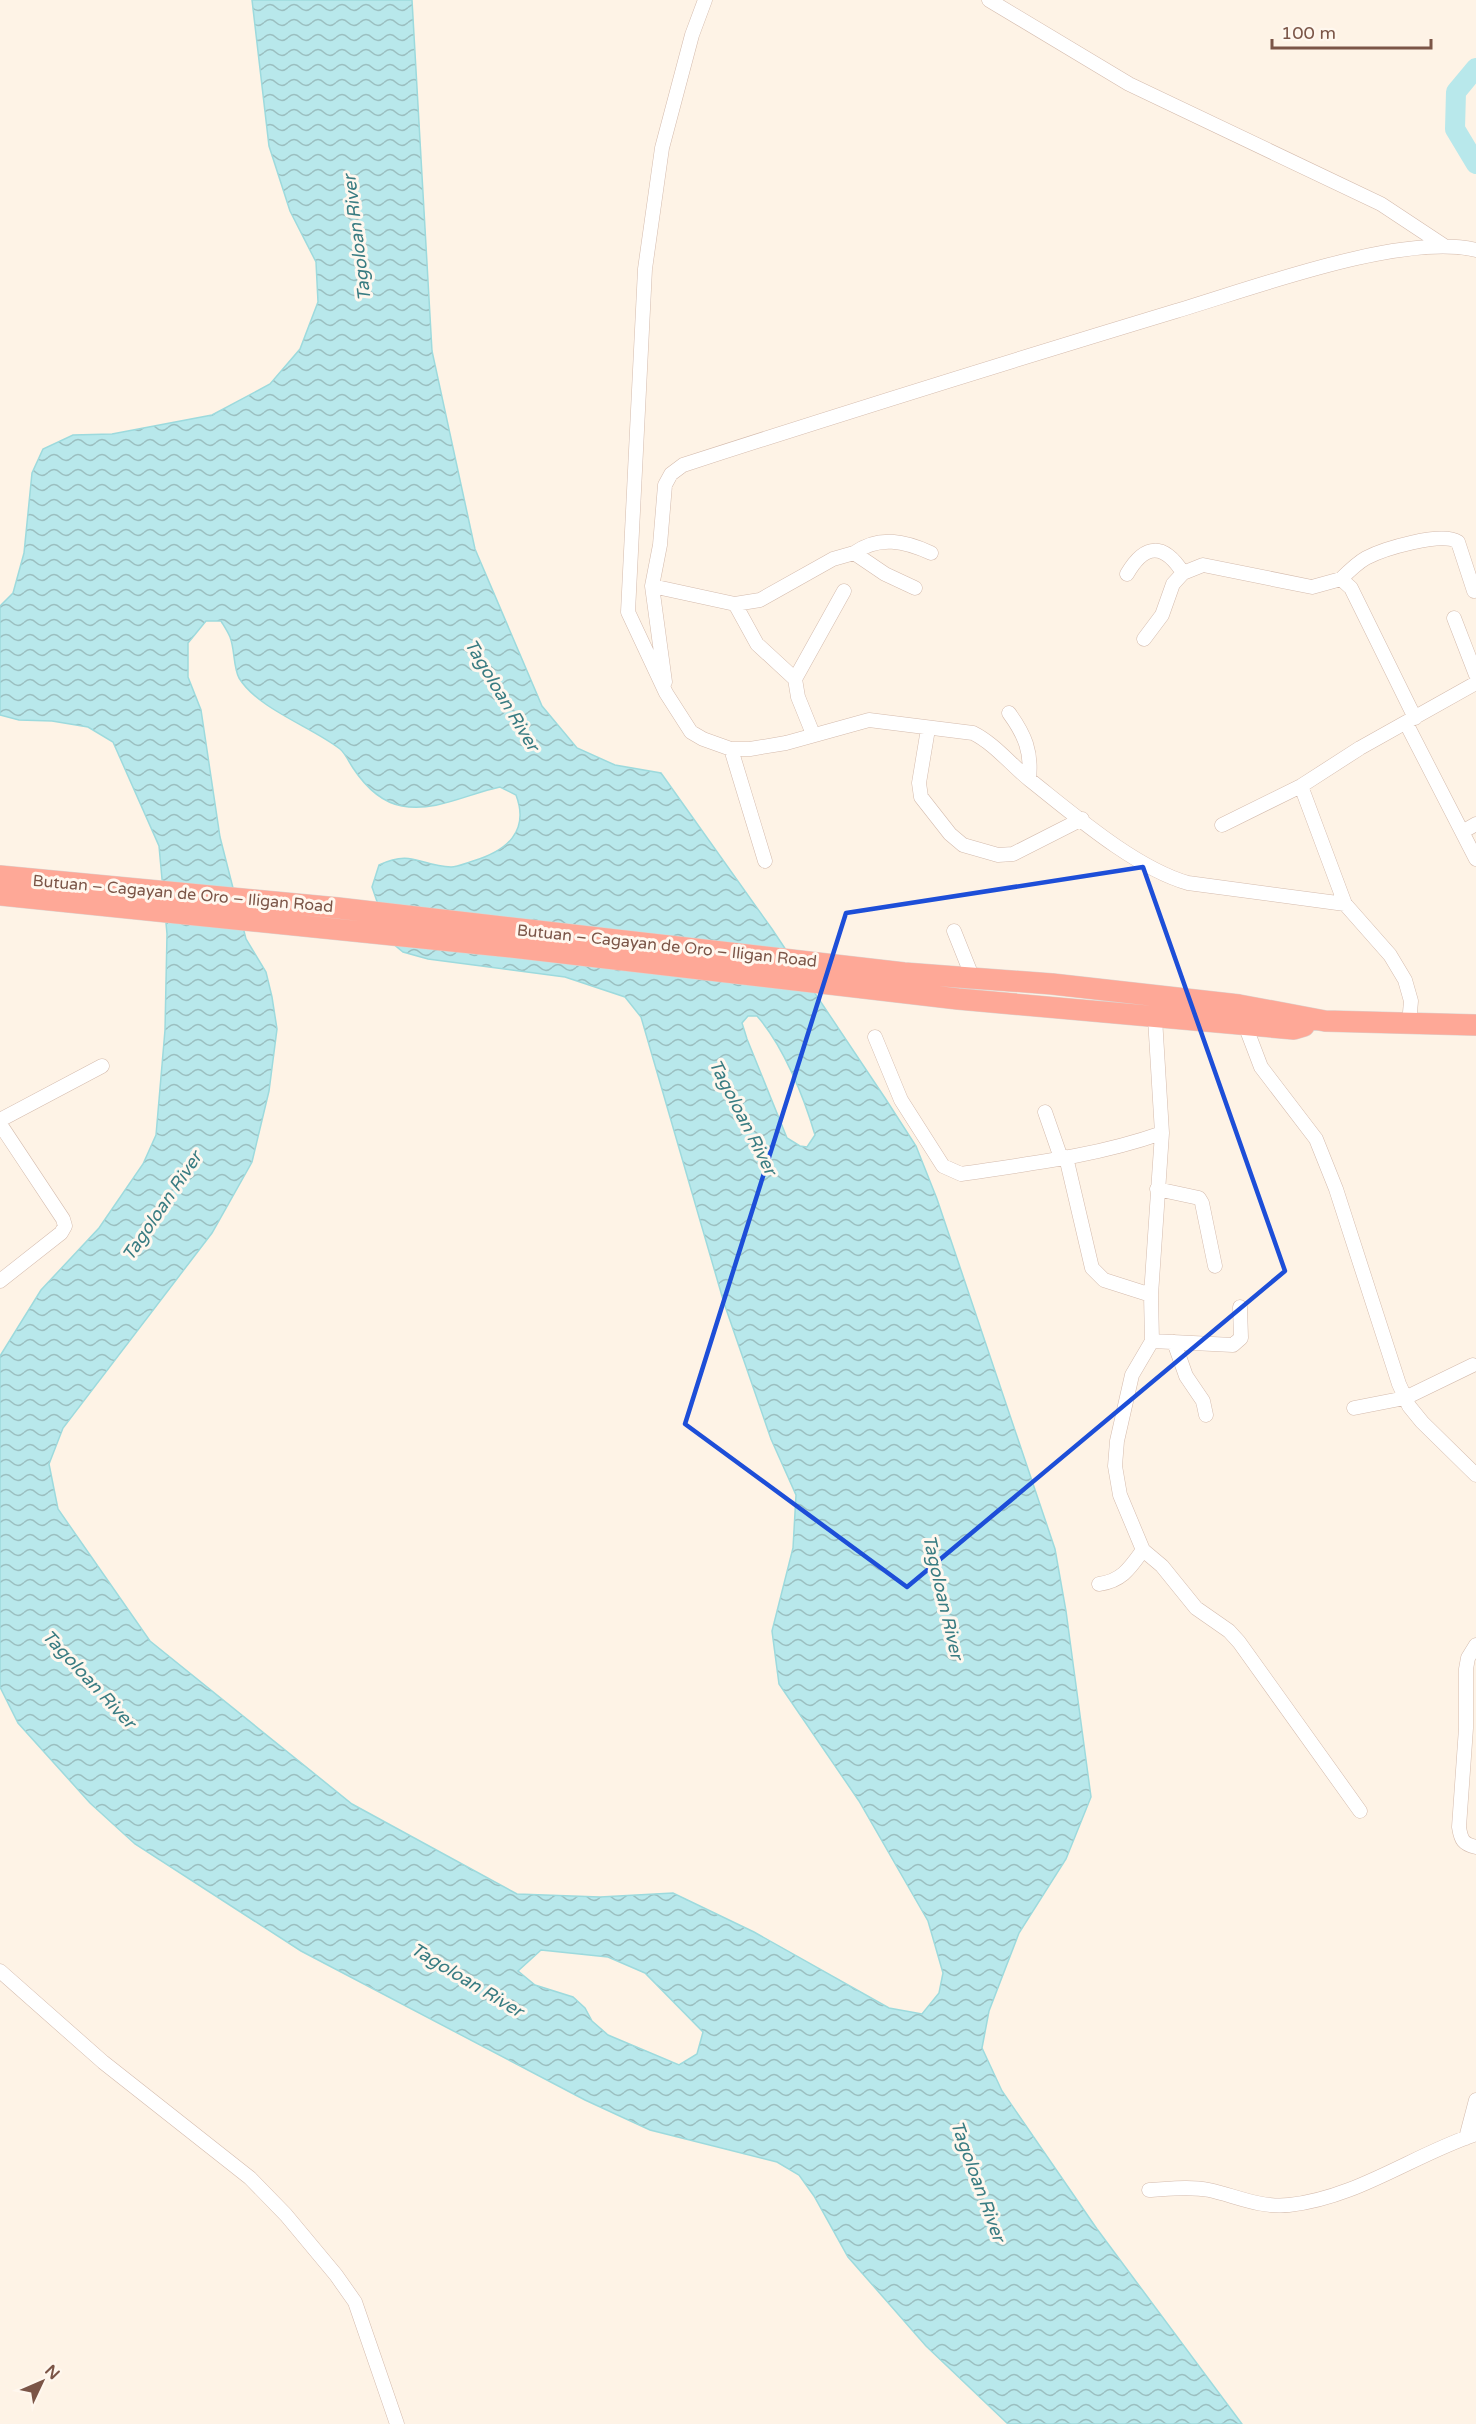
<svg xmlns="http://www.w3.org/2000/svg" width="1476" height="2424" font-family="'Varela Round',sans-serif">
<defs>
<pattern id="water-waves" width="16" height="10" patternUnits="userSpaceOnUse" patternTransform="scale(1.5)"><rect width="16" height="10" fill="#b8e8eb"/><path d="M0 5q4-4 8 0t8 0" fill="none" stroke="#9bbfc0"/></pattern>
</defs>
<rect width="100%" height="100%" fill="#fef3e6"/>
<path fill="url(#water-waves)" stroke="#9ddadd" stroke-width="1.5" fill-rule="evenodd" d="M252 0H412L432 351 475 549 542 706 577 748 615 765 661 773 772 929 885 1098 916 1146 937 1199 1055 1549 1066 1611 1091 1797 1066 1859 1019 1933 989 2011 982 2048 1002 2091 1097 2229 1242 2424H1008L926 2346 848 2257 814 2196 799 2175 777 2162 650 2130 585 2100 301 1951 135 1844 90 1803 18 1723 0 1687V1356L41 1290 99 1228 143 1164 156 1135 165 1030 167 934 159 846 113 742 88 727 52 721 19 720 0 715V606L13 593 24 553 32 473 43 449 73 435 112 434 212 415 270 384 300 349 318 302 316 262 290 211 269 146ZM206 621H221C224 626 228 632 230 637 235 650 233 666 239 678 258 709 312 727 340 749 345 753 349 762 353 768 365 786 380 802 402 806 436 812 467 794 500 787L516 795C530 832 506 851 473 861 466 863 458 867 451 867 420 866 412 849 379 865L372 887 391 942 403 952 428 959 565 977 625 997 641 1017 724 1303 771 1439 796 1495 793 1548 772 1631 779 1684 859 1801 928 1921 943 1973 939 1993 922 2014 889 2008 754 1932 673 1893 600 1897 517 1894 352 1804 150 1641 58 1509 49 1464 63 1428 212 1233 252 1162 269 1091 277 1029 272 997 266 972 246 939 220 837 201 710 188 677V643ZM748 1016H757C783 1045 804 1097 815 1135L807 1147 800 1146 787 1138 747 1039 742 1023ZM541 1950 608 1957 645 1973 703 2032 697 2054 679 2065 608 2035 592 2021 585 2008 573 1997 535 1985 518 1971Z"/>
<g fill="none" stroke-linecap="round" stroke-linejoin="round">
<path stroke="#b8e8eb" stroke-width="20" d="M1476 68 1456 92 1455 129 1476 164"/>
<g stroke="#d4bbad" stroke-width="15">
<path id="minor" d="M705 0 692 35 662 148 645 269 628 612 666 693 691 732 703 739 731 749H750L786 743 869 720 973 733C995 744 1011 765 1030 780 1073 814 1135 868 1188 883L1345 904
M989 0 1129 84 1381 204 1443 245
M854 553C879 535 905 541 931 553
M1127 574C1145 543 1164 543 1183 573
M1341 579C1349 571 1357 563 1366 558 1383 549 1442 531 1458 542L1474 591
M652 586 735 604 760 600 833 559 854 553 885 574 915 588
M735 604 757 644 795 679
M1454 618 1476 675
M1144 639 1162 615 1173 584 1183 573 1203 565 1312 587 1341 579 1351 588 1415 718
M665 682 652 586 660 545 665 485 671 474 683 465C847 412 1011 361 1176 311 1251 289 1402 232 1476 250
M1009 713C1025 735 1032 752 1029 779
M1406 723 1476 859
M928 729 919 783 921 797 950 834 963 845 998 855 1013 854 1082 819
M813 734 798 697 795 679 844 591
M731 749 765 861
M1301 786 1345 904 1390 955 1405 980 1411 1001 1409 1024
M1222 825 1301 786 1360 748 1476 683
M1462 832 1476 824
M954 931 972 976
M1155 1018 1162 1133 1151 1295 1152 1341 1233 1345 1241 1338 1240 1307
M1245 1025 1261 1067 1316 1139 1336 1189 1399 1384 1409 1406 1422 1422 1476 1475
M875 1037 901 1100 943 1166 961 1174C1028 1164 1097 1156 1162 1133
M1045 1112 1061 1158
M0 1120 102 1066
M0 1124 63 1219 65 1226 61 1233 0 1281
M1066 1157 1092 1268 1104 1280 1151 1295
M1157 1189 1199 1198 1202 1203 1215 1266
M1152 1341 1132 1375 1117 1441 1115 1466 1120 1495 1143 1550 1162 1566 1196 1608 1229 1631 1239 1642 1360 1811
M1174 1342 1186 1376 1203 1401 1206 1415
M1354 1408 1405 1398 1473 1365
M1099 1584C1122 1581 1130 1568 1143 1550
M1476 1645 1468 1658 1466 1669V1728L1459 1827C1461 1840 1463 1844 1476 1847
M0 1971 103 2062 250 2178 286 2215 336 2275 355 2302 397 2424
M1466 2138 1476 2100
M1149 2190C1168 2189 1190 2186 1209 2190 1236 2196 1260 2208 1289 2205 1356 2198 1413 2155 1476 2134"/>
</g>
<g stroke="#ddd3cf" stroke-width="22">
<path id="highway" d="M0 876 338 908 904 973 1052 984 1239 1005 1325 1021 1476 1025
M0 895 520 948 958 999 1294 1029 1304 1026"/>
</g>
<use href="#minor" stroke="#fff" stroke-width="14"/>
<use href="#highway" stroke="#fea897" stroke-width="21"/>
</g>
<path fill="none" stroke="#1d4ed8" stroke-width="4.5" stroke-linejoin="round" d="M1143 867 1285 1271 907 1587 685 1424 846 913Z"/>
<g text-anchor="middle" stroke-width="6" stroke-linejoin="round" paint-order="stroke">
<g font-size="16" fill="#7b5547" stroke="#fff7ee">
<text transform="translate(183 893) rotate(5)" y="6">Butuan – Cagayan de Oro – Iligan Road</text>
<text transform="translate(667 945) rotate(6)" y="6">Butuan – Cagayan de Oro – Iligan Road</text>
</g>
<g font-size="18" font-style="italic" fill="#397c82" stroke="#fff7ee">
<text transform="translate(357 238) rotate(-97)" y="6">Tagoloan River</text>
<text transform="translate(502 695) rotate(59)" y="6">Tagoloan River</text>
<text transform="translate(743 1117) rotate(63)" y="6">Tagoloan River</text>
<text transform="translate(162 1206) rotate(-56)" y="6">Tagoloan River</text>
<text transform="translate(943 1597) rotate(77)" y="6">Tagoloan River</text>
<text transform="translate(89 1679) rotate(47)" y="6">Tagoloan River</text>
<text transform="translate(467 1980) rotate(31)" y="6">Tagoloan River</text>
<text transform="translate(978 2181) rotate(70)" y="6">Tagoloan River</text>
</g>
</g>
<g transform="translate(42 2382) rotate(46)" stroke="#fff7ee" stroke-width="4.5" paint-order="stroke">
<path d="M0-4.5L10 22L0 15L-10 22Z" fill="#7b5547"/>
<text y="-9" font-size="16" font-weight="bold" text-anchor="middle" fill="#7b5547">N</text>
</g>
<path d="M1272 39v9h159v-9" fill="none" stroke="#7b5547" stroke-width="3"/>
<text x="1281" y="39" font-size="18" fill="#7b5547" stroke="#fff7ee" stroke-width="4.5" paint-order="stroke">100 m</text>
</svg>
